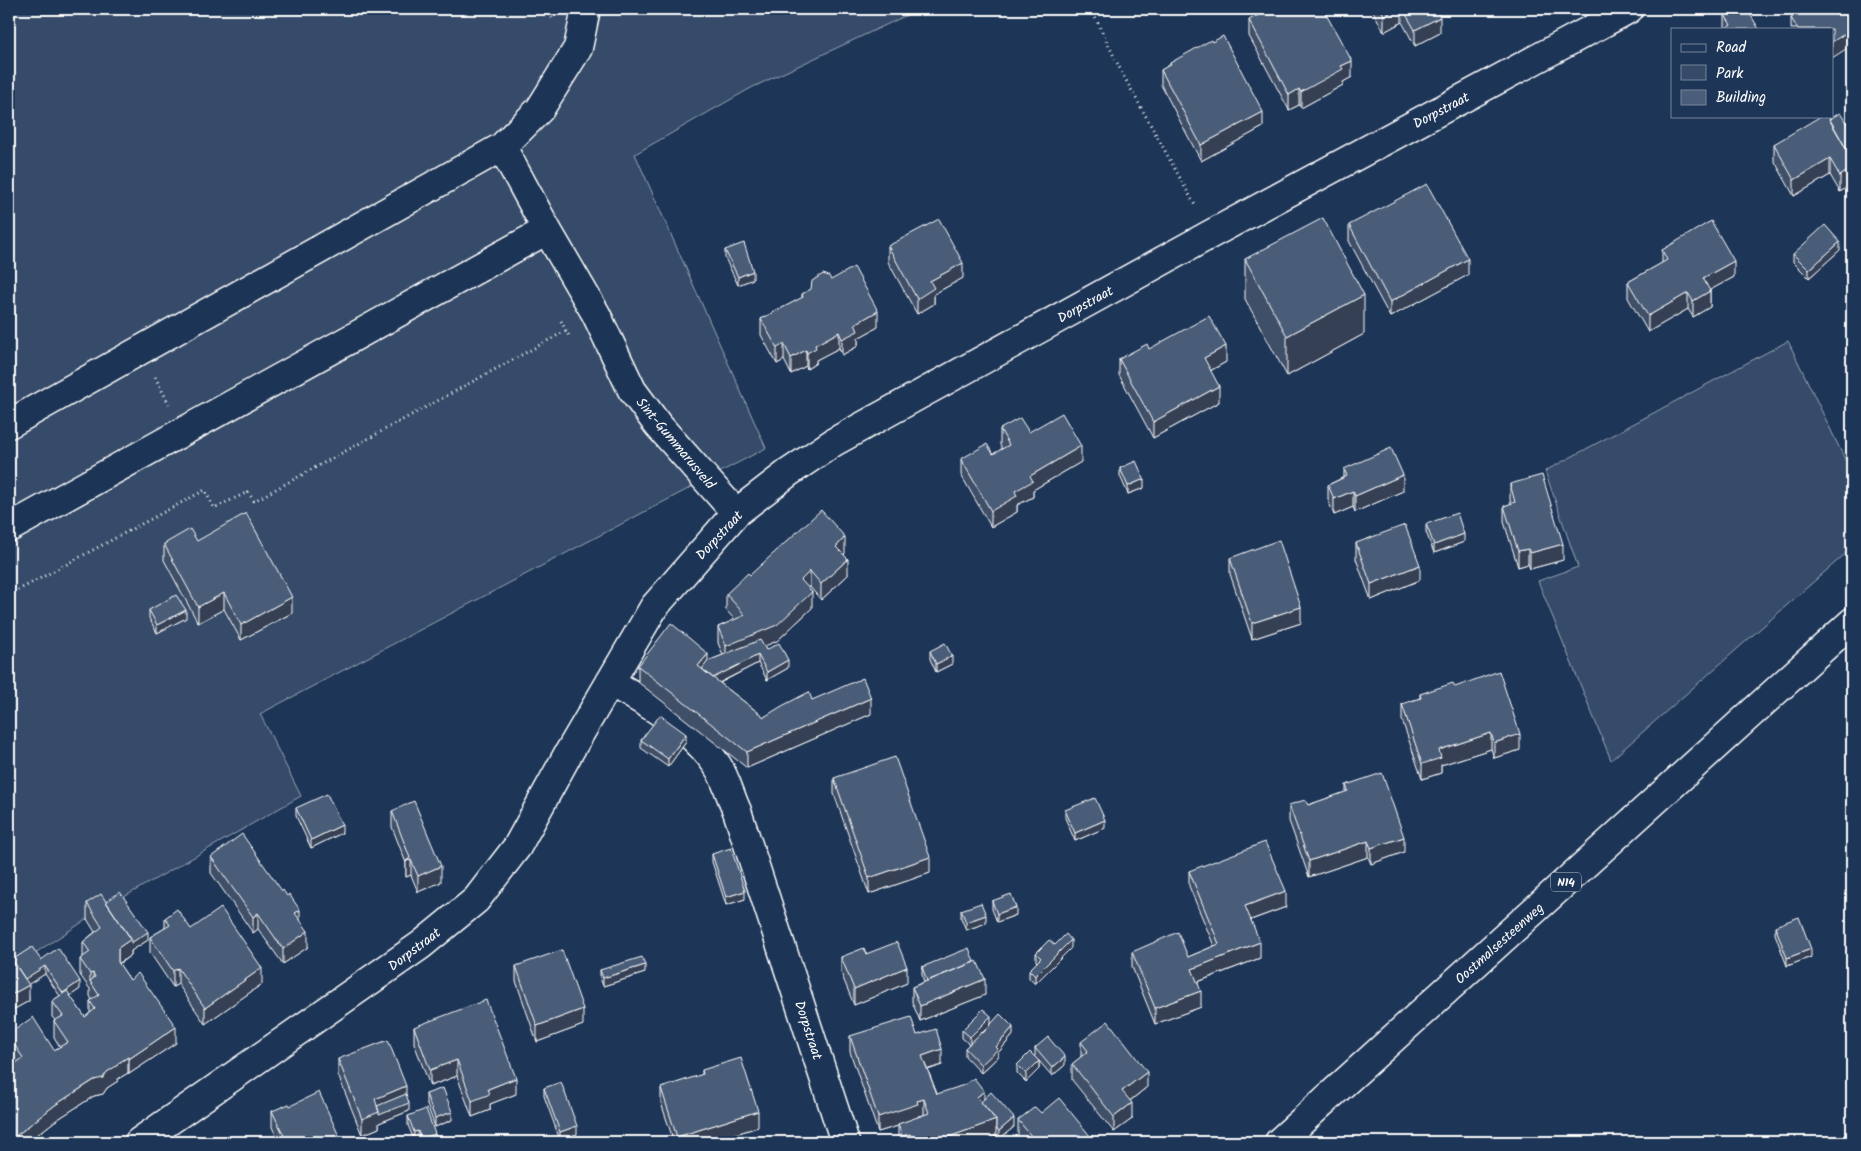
<svg xmlns="http://www.w3.org/2000/svg" width="1861" height="1151" font-family="Kalam,sans-serif">
<rect width="100%" height="100%" fill="#1d3557"/>
<filter id="ink" filterUnits="userSpaceOnUse"><feTurbulence type="fractalNoise" baseFrequency=".02" numOctaves="2"/><feDisplacementMap in="SourceGraphic" scale="10" xChannelSelector="R" yChannelSelector="G"/><feConvolveMatrix kernelMatrix="1 2 1 2 8 2 1 2 1" color-interpolation-filters="sRGB"/></filter>
<g filter="url(#ink)">
<path fill="#364b69" stroke="#9aa5b4" d="M9 9H920L751 88 635 154 766 448 260 714 301 796 101 910 9 970Z
M1788 341 1852 474V548L1611 760 1538 581 1578 567 1545 471Z"/>
<g fill="none" stroke-linecap="round" stroke-linejoin="round">
<g stroke="#fff" stroke-width="31">
<path id="minor" d="M547 230 596 314 632 390 658 425 736 513
M9 424 502 147 540 109 578 48 586 9
M9 528 547 230 502 147
M610 682C649 704 691 727 717 765 726 778 730 796 737 811L845 1142
M139 1142 421 945 476 900 517 847 568 754 654 607 736 513 788 473 834 442 1211 234 1629 9"/>
</g>
<g stroke="#fff" stroke-width="31">
<path id="major" d="M1279 1142 1852 622"/>
</g>
<path stroke="#fff" stroke-width="3" stroke-dasharray="1 4" stroke-linecap="butt" d="M546 9 552 18
M1091 9 1122 73 1196 207
M561 321 570 338
M155 377 169 404
M9 595 205 490 214 508 248 492 254 501 569 329
M99 1142 107 1136"/>
<use href="#minor" stroke="#1d3557" stroke-width="28"/>
<use href="#major" stroke="#1d3557" stroke-width="28"/>
</g>
<path fill="#405068" stroke="#fff" d="M1372 9H1435L1440 33 1415 46 1402 22 1384 32Z
M1790 9H1852L1849 39V47L1832 29H1791V18L1795 15Z
M1725 15 1759 29 1725 28Z
M1249 20 1352 77 1343 82V85L1301 108 1299 105 1289 110 1249 36Z
M1170 63 1263 127 1201 161 1161 85V70L1170 65Z
M1829 119 1852 132V184L1840 192 1830 175 1794 196 1774 160V144Z
M1349 225 1468 275 1390 317 1349 241Z
M888 246 963 278 934 294V304L917 314 888 262Z
M725 250 753 279 738 285 725 258Z
M1662 250 1734 277 1710 290V307L1693 317 1688 309 1648 332 1628 298V282L1662 263Z
M1840 250 1809 278 1793 262V254Z
M1245 259 1364 334 1287 376 1245 299Z
M831 280 878 327 858 338V346L842 355 839 348 816 360V363L807 369 806 366 791 374 784 360 777 364 761 335V319L802 298V294Z
M1149 349 1226 362 1210 371 1219 402 1153 438 1119 375V359Z
M1000 429 1029 432 1081 462 1033 490V497L1017 505V512L991 527 961 475V459L993 454 1002 449 1000 445Z
M1120 468 1144 488 1128 494 1120 476Z
M1344 469 1403 491 1355 512 1353 507 1334 515 1328 500V485L1344 477Z
M1510 484 1563 560 1530 569 1528 564 1518 567 1504 522V506L1511 504 1510 500Z
M1426 524 1464 542 1434 553 1426 532Z
M197 541 292 613 241 640 224 609 198 623 164 560V544Z
M1356 543 1420 580 1371 600 1356 559Z
M845 553 844 555 848 575 821 600 810 587 808 588 812 608 777 641 764 646 766 650 788 668 767 680 758 663 720 683 764 717 812 700 871 714 747 768 638 682V666L708 661 723 655 718 643V627L735 620 726 610V594L750 575Z
M1230 558 1301 623 1252 639 1230 574Z
M149 610 186 618 157 633 149 618Z
M930 651 952 664 936 672 930 659Z
M1455 687 1520 750 1494 758 1491 749 1441 765V773L1422 779 1402 720V704L1420 698V694Z
M641 740 686 742 668 767 641 748Z
M834 778 930 873 869 894 834 794Z
M1346 785 1404 852 1371 864 1368 857 1309 877 1289 821V805H1308L1346 792Z
M296 808 342 833 311 848 296 816Z
M1065 810 1105 828 1075 841 1065 818Z
M392 811 441 882 418 892 411 875 406 877V863L392 827Z
M712 854 745 899 726 905 712 862Z
M211 857 300 920 308 947 283 964 258 929 253 933 211 873Z
M1189 871 1286 907 1251 920 1260 958 1198 982 1201 1007 1155 1024 1132 967V952L1188 957 1214 946 1189 886Z
M992 901 1016 915 997 922 992 909Z
M106 902 148 940 131 951V955L119 964 130 980 176 1043 129 1074 128 1073 118 1079V1081L107 1088 103 1094 94 1096 55 1121 28 1142H9L16 1063 9 1052V1034L54 1050 60 1047 54 1037V1021L55 1020 52 1017V1001L60 996 45 974 28 984 29 1001 9 1012 41 960 80 989 70 996 85 1017 90 1013V1001L92 1000 90 996V989L80 975V959L83 957V942L95 932 87 919V903Z
M961 910 986 923 966 930 961 918Z
M165 918 191 929 262 984 205 1024 178 984 173 987 150 953V937L165 928Z
M1775 926 1811 957 1787 966 1775 934Z
M1055 945 1071 948 1035 984 1029 978V970L1037 962 1036 961V953Z
M866 954 907 983 854 1005 841 973V957Z
M1852 960V987L1848 978V962Z
M974 962 985 995 920 1021 912 1002V987L924 982 922 975V967Z
M516 966 583 1025 537 1042 516 981Z
M600 970 645 973 603 986 600 978Z
M991 1024 1013 1035 998 1053V1057L981 1073 965 1056V1048L969 1044 962 1038V1030Z
M414 1027 516 1094 490 1104V1110L472 1117 457 1076 430 1086 414 1043Z
M917 1035 942 1065 928 1070 937 1094 984 1099 1014 1127 999 1139 996 1136 979 1142H899L898 1140V1126L878 1132 850 1052V1036Z
M1081 1042 1147 1087 1130 1101 1132 1119 1114 1132 1072 1080V1064L1081 1057Z
M1035 1048 1065 1065 1052 1076 1039 1061V1069L1026 1082 1017 1073V1065L1035 1056Z
M338 1059 409 1111 379 1123V1128L362 1135 338 1075Z
M702 1070 758 1127 710 1142H674L661 1103V1088L702 1075Z
M544 1088 577 1134 560 1140 544 1096Z
M426 1094 452 1120 435 1127 426 1102Z
M272 1111 339 1142H279L272 1127Z
M1041 1113 1095 1142H1023L1018 1136V1120Z
M408 1116 435 1134V1142H419L418 1139 414 1140 408 1125Z"/>
<path fill="#344155" stroke="#fff" d="M1397 9H1402V22L1384 32V16Z
M1440 17V33L1415 46V30Z
M1852 21V37L1849 39V47L1832 58V42L1845 25Z
M1352 61V77L1343 82V85L1301 108V92L1341 66Z
M1299 89V105L1289 110V95Z
M1263 112V127L1201 161V145Z
M1830 159V175L1794 196V180Z
M1852 168V184L1840 192V176Z
M1840 242V250L1809 278V270Z
M1468 259V275L1390 317V302Z
M1734 261V277L1703 294V278Z
M963 263V278L934 294V304L917 314V299L930 281Z
M753 271V279L738 285V277Z
M1710 291V307L1693 317V301Z
M1688 293V309L1648 332V316Z
M1364 295V334L1287 376V336Z
M878 311V327L858 338V346L842 355V339L855 324Z
M839 332V348L816 360V363L807 369V353L815 345Z
M784 344V360L777 364V348Z
M1226 346V362L1204 374V358Z
M806 350V366L791 374V358Z
M1219 386V402L1153 438V422Z
M1081 446V462L1033 490V497L1017 505V512L991 527V511L1015 491 1030 476Z
M1403 475V491L1355 512V496Z
M1144 479V488L1128 494V486Z
M1353 491V507L1334 515V499Z
M1464 534V542L1434 553V545Z
M845 537V553L836 563V547Z
M1563 544V560L1530 569V553Z
M1528 549V564L1518 567V551Z
M848 559V575L821 600V584Z
M1420 565V580L1371 600V584Z
M810 571V587L801 596V580Z
M812 592V608L777 641 726 662V646Z
M224 593V609L198 623V607Z
M292 597V613L241 640V625Z
M1301 607V623L1252 639V623Z
M186 610V618L157 633V625Z
M708 654V669L702 677 698 666Z
M758 655V663L707 689V681Z
M952 656V664L936 672V664Z
M788 660V668L767 680V672Z
M871 698V714L747 768V752Z
M1491 733V749L1441 765V773L1422 779V764L1439 750Z
M686 734V742L668 767V759Z
M1520 734V750L1494 758V743Z
M1105 820V828L1075 841V833Z
M342 825V833L311 848V840Z
M1404 837V852L1371 864V848Z
M1368 841V857L1309 877V861Z
M930 857V873L869 894V878Z
M411 860V875L406 877V861Z
M441 866V882L418 892V876Z
M745 891V899L726 905V897Z
M1286 891V907L1245 922V906Z
M1016 907V915L997 922V914Z
M300 910V926L295 913Z
M258 913V929L253 933V917Z
M986 915V923L966 930V922Z
M308 931V947L283 964V949Z
M148 932V940L131 951V955L118 964V948L131 939Z
M1071 940V948L1035 984V976Z
M1260 942V958L1192 984V969Z
M1811 949V957L1787 966V958Z
M645 965V973L603 986V978Z
M45 966V974L21 989V981Z
M907 967V983L854 1005V989Z
M178 968V984L173 987V971Z
M262 968V984L205 1024V1008Z
M93 973V986L90 981V974Z
M985 979V995L920 1021V1006Z
M80 981V989L63 1001V993Z
M29 985V1001L9 1012V996Z
M1201 991V1007L1155 1024V1008Z
M583 1009V1025L537 1042V1026Z
M991 1016V1024L970 1045V1037Z
M176 1027V1043L129 1074V1059Z
M1013 1027V1035L998 1053V1057L981 1073V1065Z
M942 1049V1065L922 1071V1056Z
M128 1057V1073L118 1079V1081L107 1088 103 1094 94 1096 55 1121 28 1142H12V1139L55 1105 107 1072 117 1064Z
M1065 1057V1065L1052 1076V1068Z
M457 1060V1076L430 1086V1070Z
M1039 1061V1069L1026 1082V1074Z
M1147 1072V1087L1122 1107V1091Z
M516 1078V1094L490 1104V1110L472 1117V1101L488 1089Z
M406 1086V1102L409 1103V1111L379 1123V1128L362 1135V1119L375 1099Z
M984 1091V1107L977 1097Z
M924 1099V1115L918 1116V1120L898 1124V1126L878 1132V1117L917 1101Z
M1132 1103V1119L1114 1132V1117Z
M758 1111V1127L710 1142H677V1137Z
M452 1112V1120L435 1127V1118Z
M1014 1118V1127L999 1139V1131Z
M996 1120V1136L979 1142H935Z
M577 1126V1134L560 1140V1132Z
M418 1131V1139L414 1140V1132Z
M435 1134V1142H421V1139Z
M910 1134V1142H902V1136Z
M339 1136V1142H325Z"/>
<path fill="#4a5d79" stroke="#fff" d="M1270 9H1323L1352 61 1341 66 1343 69 1301 92 1299 89 1289 95 1249 20Z
M1381 9H1397L1384 16Z
M1403 9H1435L1440 17 1415 30Z
M1736 9H1747L1759 29H1724L1731 25 1725 15Z
M1801 9H1852V21L1845 25 1849 31 1832 42V29H1798L1791 18 1802 11Z
M1223 36 1263 112 1201 145 1161 70 1171 64 1170 63 1211 40 1212 42Z
M1840 113 1852 132V159L1829 119Z
M1821 116H1828L1852 159V168L1840 176 1830 159 1794 180 1774 144Z
M1427 184 1468 259 1390 302 1349 225Z
M1323 218 1364 295 1287 336 1245 259Z
M939 219 963 263 930 281 934 288 917 299 888 246Z
M1711 221 1734 261 1703 278 1710 291 1693 301 1688 293 1648 316 1628 282 1667 260 1662 250Z
M1825 225 1840 242 1809 270 1793 254Z
M744 243 753 271 738 277 725 250Z
M854 267 878 311 855 324 858 331 842 339 839 332 815 345 816 348 807 353 806 350 791 358 784 344 777 348 761 319 803 297 802 294 811 289 812 281 823 274 829 276 831 280Z
M1209 316 1226 346 1204 358 1219 386 1153 422 1119 359 1147 344 1149 349Z
M1062 413 1081 446 1030 476 1033 481 1015 491 1017 496 991 511 961 459 987 444 993 454 1009 445 1000 429 1020 418 1029 432Z
M1391 448 1403 475 1355 496 1353 491 1334 499 1328 485 1347 476 1344 469Z
M1136 461 1144 479 1128 486 1120 468Z
M1542 475 1563 544 1530 553 1528 549 1518 551 1504 506 1515 502 1510 484Z
M821 510 845 537 836 547 848 559 821 584 810 571 801 580 812 592 777 625 726 646 718 627 745 615 726 594 748 573 750 575Z
M246 513 292 597 241 625 224 593 198 607 164 544 190 529 197 541Z
M1457 513 1464 534 1434 545 1426 524Z
M1405 525 1420 565 1371 584 1356 543Z
M1279 540 1301 607 1252 623 1230 558Z
M176 595 186 610 157 625 149 610Z
M671 623 708 654 698 666 764 717 782 706 809 692 812 700 863 678 871 698 747 752 638 666Z
M760 640 766 650 779 643 788 660 767 672 758 655 713 678 702 669 708 661Z
M945 643 952 656 936 664 930 651Z
M1499 671 1520 734 1494 743 1491 733 1439 750 1441 758 1422 764 1402 704 1421 698 1420 694 1453 683 1455 687Z
M660 715 686 734 668 759 641 740Z
M895 757 930 857 869 878 834 778Z
M1382 773 1404 837 1371 848 1368 841 1309 861 1289 805 1305 800 1308 805 1348 791 1346 785Z
M327 794 342 825 311 840 296 808Z
M1095 798 1105 820 1075 833 1065 810Z
M414 801 441 866 418 876 411 860 406 861 410 858 392 811Z
M242 834 282 891 283 890 287 896 289 894 300 910 295 913 308 931 283 949 258 913 253 917 211 857Z
M1265 842 1286 891 1245 906 1260 942 1192 969 1201 991 1155 1008 1132 952 1178 932 1188 957 1219 944 1189 871Z
M731 848 745 891 726 897 712 854Z
M120 892 148 932 131 943V939L106 902Z
M101 894 131 939 118 948V962L130 980 138 973 176 1027 129 1059 128 1057 117 1064 118 1065 107 1072 103 1078 94 1080 55 1105 12 1139 10 1136 9 1137V1068L23 1058 9 1036V1034L33 1017 54 1050 68 1042 54 1021 63 1016 52 1001 67 991 85 1017 95 1009 90 1001 99 995 90 981 95 977 93 973 90 974 80 959 90 952 83 942 102 927 87 903Z
M1011 894 1016 907 997 914 992 901Z
M981 903 986 915 966 922 961 910Z
M221 908 262 968 205 1008 178 968 173 971 150 937 170 925 165 918 177 909 191 929Z
M1799 917 1811 949 1787 958 1775 926Z
M1066 934 1071 940 1035 976 1029 970 1041 958 1036 953 1049 940 1055 945Z
M897 942 907 967 854 989 841 957 864 948 866 954Z
M32 947 41 960 58 948 80 981 63 993 45 966 25 979 13 961 9 963V962Z
M969 948 974 962 927 981 922 967Z
M562 950 583 1009 537 1026 516 966Z
M642 957 645 965 603 978 600 970Z
M1852 960V972L1848 962Z
M13 961 29 985 9 996V963Z
M977 961 985 979 920 1006 912 987Z
M486 1000 516 1078 488 1089 490 1094 472 1101 457 1060 430 1070 414 1027Z
M983 1009 991 1016 970 1037 962 1030Z
M1000 1014 1013 1027 996 1047 998 1049 981 1065 965 1048 982 1032 983 1033Z
M911 1017 917 1035 936 1029 942 1049 922 1056 937 1094 964 1085 974 1078 984 1091 977 1097 996 1120 935 1142H913L910 1134 902 1136 898 1124 929 1113 924 1099 917 1101 918 1104 878 1117 850 1036Z
M1108 1021 1147 1072 1122 1091 1132 1103 1114 1117 1072 1064 1088 1051 1081 1042Z
M1048 1037 1065 1057 1052 1068 1035 1048Z
M388 1040 406 1086 375 1099 379 1112 362 1119 338 1059Z
M1030 1052 1039 1061 1026 1074 1017 1065Z
M741 1058 758 1111 677 1137 661 1088 703 1074 702 1070Z
M561 1082 577 1126 560 1132 544 1088Z
M443 1088 452 1112 435 1118 426 1094Z
M319 1092 339 1136 325 1142H287L272 1111 289 1104 290 1106Z
M991 1092 1014 1118 999 1131 996 1128V1120L981 1102Z
M406 1094 409 1103 379 1115V1112L377 1106Z
M1059 1098 1095 1142H1036L1018 1120 1035 1107 1041 1113Z
M426 1109 435 1134 421 1139 418 1131 414 1132 408 1116Z
M998 1138 1000 1142H987Z"/>
</g>
<g text-anchor="middle" stroke-width="4.5" stroke-linejoin="round" paint-order="stroke">
<rect fill="#1d3557" stroke="#bbc2cd" stroke-width="1" x="1551" y="872.5" width="30" height="19" rx="4"/>
<g font-size="12" font-weight="bold" fill="#fff">
<text x="1566" y="886">N14</text>
</g>
<g font-size="14" fill="#fff" stroke="#1d3557">
<text transform="translate(1441 110) rotate(-28)" y="5">Dorpstraat</text>
<text transform="translate(1085 304) rotate(-29)" y="5">Dorpstraat</text>
<text transform="translate(676 443) rotate(50)" y="5">Sint-Gummarusveld</text>
<text transform="translate(719 535) rotate(-47)" y="5">Dorpstraat</text>
<text transform="translate(1499 943) rotate(-42)" y="5">Oostmalsesteenweg</text>
<text transform="translate(414 949) rotate(-37)" y="5">Dorpstraat</text>
<text transform="translate(809 1030) rotate(72)" y="5">Dorpstraat</text>
</g>
</g>
<rect width="1861" height="1151" fill="none" stroke="#1d3557" stroke-width="30"/>
<rect x="15" y="15" width="1831" height="1121" fill="none" stroke="#fff" stroke-width="2" filter="url(#ink)"/>
<rect x="1671" y="28" width="162" height="90" fill="#1d3557" stroke="#77869a"/>
<rect x="1681" y="44" width="25" height="8" fill="#1d3557" stroke="#77869a"/>
<text x="1716" y="52" font-size="15" fill="#ffffff">Road</text>
<rect x="1681" y="65" width="25" height="15" fill="#364b69" stroke="#77869a"/>
<text x="1716" y="78" font-size="15" fill="#ffffff">Park</text>
<rect x="1681" y="90" width="25" height="15" fill="#4a5d79" stroke="#77869a"/>
<text x="1716" y="102" font-size="15" fill="#ffffff">Building</text>
</svg>
